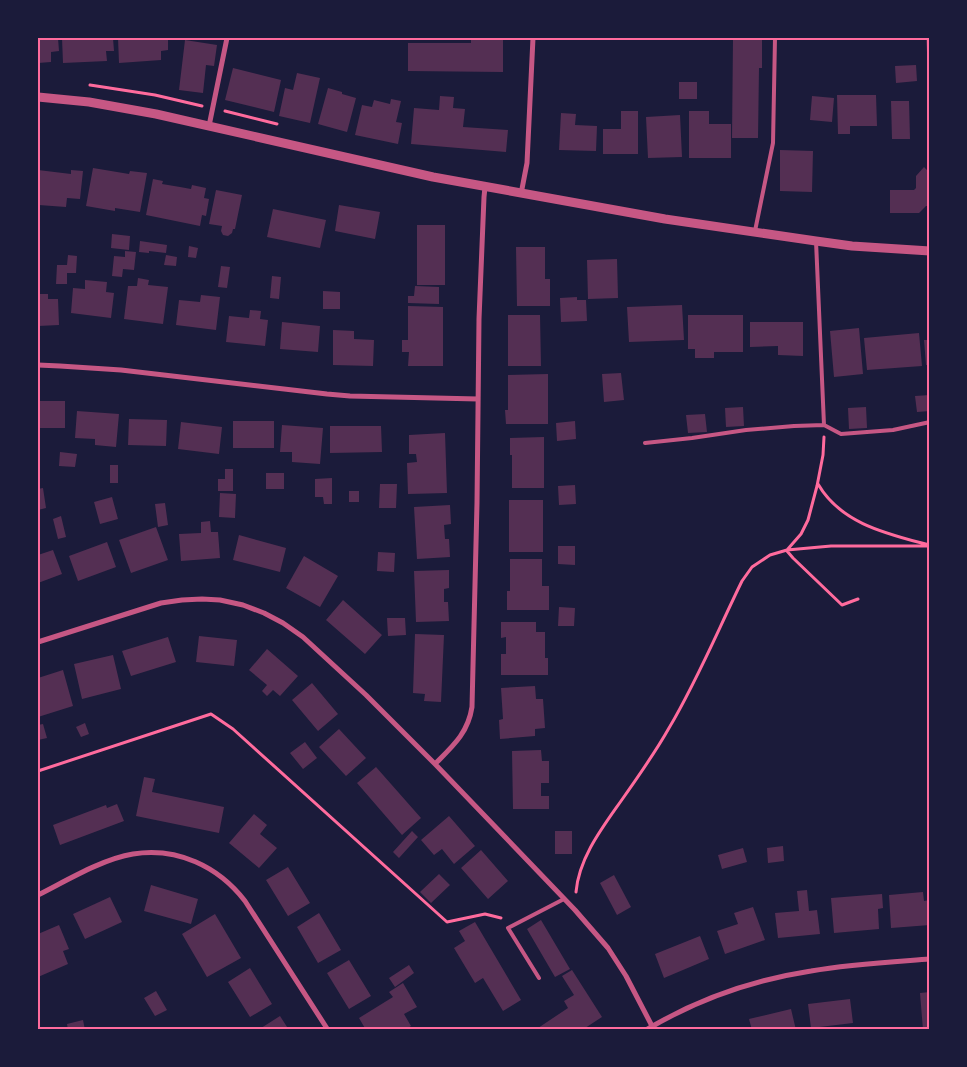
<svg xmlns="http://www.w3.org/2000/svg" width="967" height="1067" font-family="Bitter,serif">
<rect width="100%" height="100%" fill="#1b1b3a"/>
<path fill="#542f53" d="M38 38H58L59 51 51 52V62L38 63Z
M62 38H113L114 51H106L107 61 63 63Z
M118 38H168V50L161 51V60L119 63Z
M471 38H503V72L408 71V43H471Z
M733 38H762V68H759L758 138H732Z
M926 38H930V67H928Z
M185 40 217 45 214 66 206 65 203 93 179 90Z
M916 65 917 81 896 83 895 66Z
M233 68 281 80 274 112 225 100Z
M297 73 320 78 310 123 279 116 285 88 293 90Z
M679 82H697V99H679Z
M328 88 342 92V94L356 98 347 132 318 124Z
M837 95H876L877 126H850V134H838Z
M440 96 454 97 453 108 465 109 463 127 508 130 506 152 411 144 414 108 439 110Z
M812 96 834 98 832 122 810 120Z
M391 99 401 101 396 122 402 123 398 144 355 135 362 105 372 107 374 100 390 104Z
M891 101H909L910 139H892Z
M621 111H638V154H603V129H621Z
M689 111H709V124H731V158H689Z
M561 113 576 114 575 125 597 126 596 151 559 150Z
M680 115 682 157 648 158 646 117Z
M780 150 813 151 812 192 780 191Z
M924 167 930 173V206H926L919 213H890V190H914L916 188V176Z
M93 168 129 174 130 171 147 173 140 212 115 208V211L86 206Z
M38 170 71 174V170L83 171 80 199 67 198 66 207 39 205 40 195H38Z
M153 179 163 181 162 184 180 187 191 189 192 185 206 188 204 198 209 199 206 216 202 215 200 226 146 215Z
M216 190 242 195 235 229H233L232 233 228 236 223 235 221 231 222 226 209 224Z
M339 205 380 212 375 239 335 231Z
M273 209 326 220 320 248 267 237Z
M417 225H445V285H417Z
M112 234 130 236 129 250 111 248Z
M140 241 167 245 166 253 149 251V253L139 252Z
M189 246 198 248 196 258 188 257Z
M516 247H545V279H550V306H517Z
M125 251 136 252 134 270 123 269 122 277 112 276 114 256 125 257Z
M68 255 77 256 76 273H67V284H56L57 265H67Z
M166 255 177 257 176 266 164 265Z
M617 259 618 298 588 299 587 260Z
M221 266 230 267 227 288 218 287Z
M272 276 281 277 279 299 270 298Z
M138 278 149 280 148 285 168 287 163 324 124 319 128 286H137Z
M85 280 107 282 106 292 114 293 111 318 71 313 73 288 85 289Z
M415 286 439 287V304L408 303V296H414Z
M323 291 340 292V309H323Z
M38 294H48V299H58L59 325 38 326Z
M201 295 220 297 216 330 176 325 179 300 200 302Z
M577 297V300H586L587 321 561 322 560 298Z
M682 305 684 340 629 342 627 307Z
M408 306 443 307V366H408L409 352H402V340H408Z
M250 310 261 311 260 319 268 320 265 346 226 342 229 316 249 318Z
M508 315H540L541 366H508Z
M688 315H743V352H714V358H695V349H688Z
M282 322 320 326 318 352 280 349Z
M750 322H803V356L778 355V346L750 347Z
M859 328 863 374 834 377 830 331Z
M333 330 354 331V339L374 340 373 366 333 365Z
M919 333 922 366 867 370 864 338Z
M924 340H930V365H926Z
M621 373 624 400 604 402 602 374Z
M548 374V424H506L505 410H508V375Z
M930 395V411L917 412 915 396Z
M38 401H65V428H38Z
M743 407 744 426 726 427 725 408Z
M866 407 867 428 849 429 848 408Z
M77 411 119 414 116 447 95 445V439L75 438Z
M705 414 707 432 688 433 686 415Z
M129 419 167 420 166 446 128 445Z
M233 421H274V448H233Z
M575 421 576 439 557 441 556 423Z
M181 422 222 427 219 454 178 449Z
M282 425 323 428 320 464 292 462V452H280Z
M330 426H381L382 452 330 453Z
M445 433 447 493 408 494 407 463 417 462 416 454H409V435Z
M544 437V488H512V455H510V438Z
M60 452 77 454 75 467 59 466Z
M110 465H118V483H110Z
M225 469H233V491H218V479H225Z
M266 473H284V489H266Z
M332 478V504H324L323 497H315V479Z
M380 484H397L396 508H379Z
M575 485 576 504 559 505 558 486Z
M43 488 46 508 38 510V489Z
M349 491H359V502H349Z
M220 493 236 494 235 518 219 517Z
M112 497 118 519 100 524 94 502Z
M509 500H543V552H509Z
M165 503 168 525 158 527 155 504Z
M450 505 451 524 444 525 445 539H449L450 557 417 559 414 507Z
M61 516 66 537 58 539 53 519Z
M210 521 211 532H218L220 558 181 561 179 534 201 533V522Z
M156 527 168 560 131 573 119 540Z
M239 535 286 548 280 572 233 560Z
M107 542 116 567 78 581 69 556Z
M558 546H575V565L558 564Z
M53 550 62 574 38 583V555Z
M378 552 395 553 394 572 377 571Z
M304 556 338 576 320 607 286 588Z
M510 559H542V586H549V610H507V591H510Z
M449 570V588L444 589V602H448L449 621 416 622 414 571Z
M343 600 382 635 365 654 326 620Z
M559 607 575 608 574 626H558Z
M387 618H405L406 635 388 636Z
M501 622H536V632H545V658H548V675H501V654H506V637L501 638Z
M415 634 444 635 441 702 424 701 425 694 413 693Z
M199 636 237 640 234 666 196 662Z
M168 637 176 662 131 676 122 651Z
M267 649 298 676 280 696 273 690 267 696 262 691 267 685 249 670Z
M113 655 121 689 82 699 74 664Z
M63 670 73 706 38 717V678Z
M312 683 338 714 318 731 292 700Z
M535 686 536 699H543L545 728 535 729V736L500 739 499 720 503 719 501 688Z
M85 723 89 734 81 737 76 727Z
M43 724 47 738 38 740V725Z
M339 729 366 758 346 776 319 747Z
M305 742 317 758 303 769 290 753Z
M541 750 542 761H549V783H541V796H549V809H513L512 751Z
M376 767 421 818 402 835 357 783Z
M144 777 155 779 152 792 224 807 219 833 136 816Z
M117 804 124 821 60 845 53 825 106 805 107 808Z
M254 814 267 825 260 834 277 848 259 868 229 843Z
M449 816 475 846 454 864 442 849 434 855 421 840Z
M412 831 418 837 399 858 393 852Z
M555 831H572V854H555Z
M783 846 784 861 768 863 767 848Z
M743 848 747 862 722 869 718 855Z
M481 850 508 881 488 899 461 868Z
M288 867 310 903 288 916 266 880Z
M439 874 450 885 431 903 420 892Z
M614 875 631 907 617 915 600 883Z
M151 885 198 899 191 924 144 911Z
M807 890 809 911 817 910 820 934 778 938 775 913 799 911 797 891Z
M923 892 924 901 930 900V925L891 928 889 895Z
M882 894 883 908 878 909 879 929 834 933 831 898Z
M110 897 122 922 85 939 73 914Z
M753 907 765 940 725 954 717 931 738 924 734 913Z
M319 913 341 950 318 963 297 927Z
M215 914 241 958 207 977 182 934Z
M541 920 570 969 555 977 527 929Z
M475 922 521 1000 503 1011 483 978 475 983 454 948 465 941 459 931Z
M59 925 69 949 63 951 68 964 38 977V934Z
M700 936 709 959 664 978 655 954Z
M349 960 371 996 349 1009 327 973Z
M409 965 414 973 395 987 389 978Z
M250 968 272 1004 250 1017 228 982Z
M572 970 602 1017 582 1030H535L568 1008 564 1001 574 995 562 976Z
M403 983 417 1007 404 1014 411 1026 405 1030H366L359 1018 393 997 389 992Z
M156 991 167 1010 155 1016 144 998Z
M930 992V1030H923L920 993Z
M850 999 853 1023 811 1028 808 1004Z
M791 1009 796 1030H752L749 1019Z
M280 1016 289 1030H258Z
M83 1020 85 1030H68L67 1024Z"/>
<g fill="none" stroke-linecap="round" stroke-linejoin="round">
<path stroke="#ff6b9d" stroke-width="3" d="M90 85 155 95 202 106
M225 111 277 124
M818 484C841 524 888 534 929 545
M787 550 801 534 808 520 817 486 823 455 824 437
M787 551 793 558 842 605 858 599
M38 771 211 714 233 729 447 922 485 914 501 918
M576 892C579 858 602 828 621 801 638 777 655 753 669 728 697 681 718 630 742 581L752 567 770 555 787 550 831 546H930"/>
<path stroke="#c65784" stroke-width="4" d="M755 231 773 143 775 38
M816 241 824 425
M645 443 692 438 746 430 794 426 824 425 841 434 893 430 930 422
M539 978 508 928 564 899"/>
<path stroke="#c65784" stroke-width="5" d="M209 126 227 38
M521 194 527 163 533 38
M38 365 60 366 121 370 327 394 350 396 478 399
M38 642 161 603 182 600 202 599 220 600 243 605 264 613 283 623 303 637 366 695 435 764 575 910 608 948 626 976 652 1026
M435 764C453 746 468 733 472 707L477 503 479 319 484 197 485 187
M38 895C66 881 102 859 133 854 177 847 218 866 245 901L328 1030
M646 1030C696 1000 753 980 811 971 850 964 890 962 930 959"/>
<path stroke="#c65784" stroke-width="9" d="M38 97 89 102 156 114 433 177 665 219 816 241 852 246 930 251"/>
</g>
<rect width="967" height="1067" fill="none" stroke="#1b1b3a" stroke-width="78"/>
<rect x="39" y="39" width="889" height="989" fill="none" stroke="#ff6b9d" stroke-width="2"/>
</svg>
